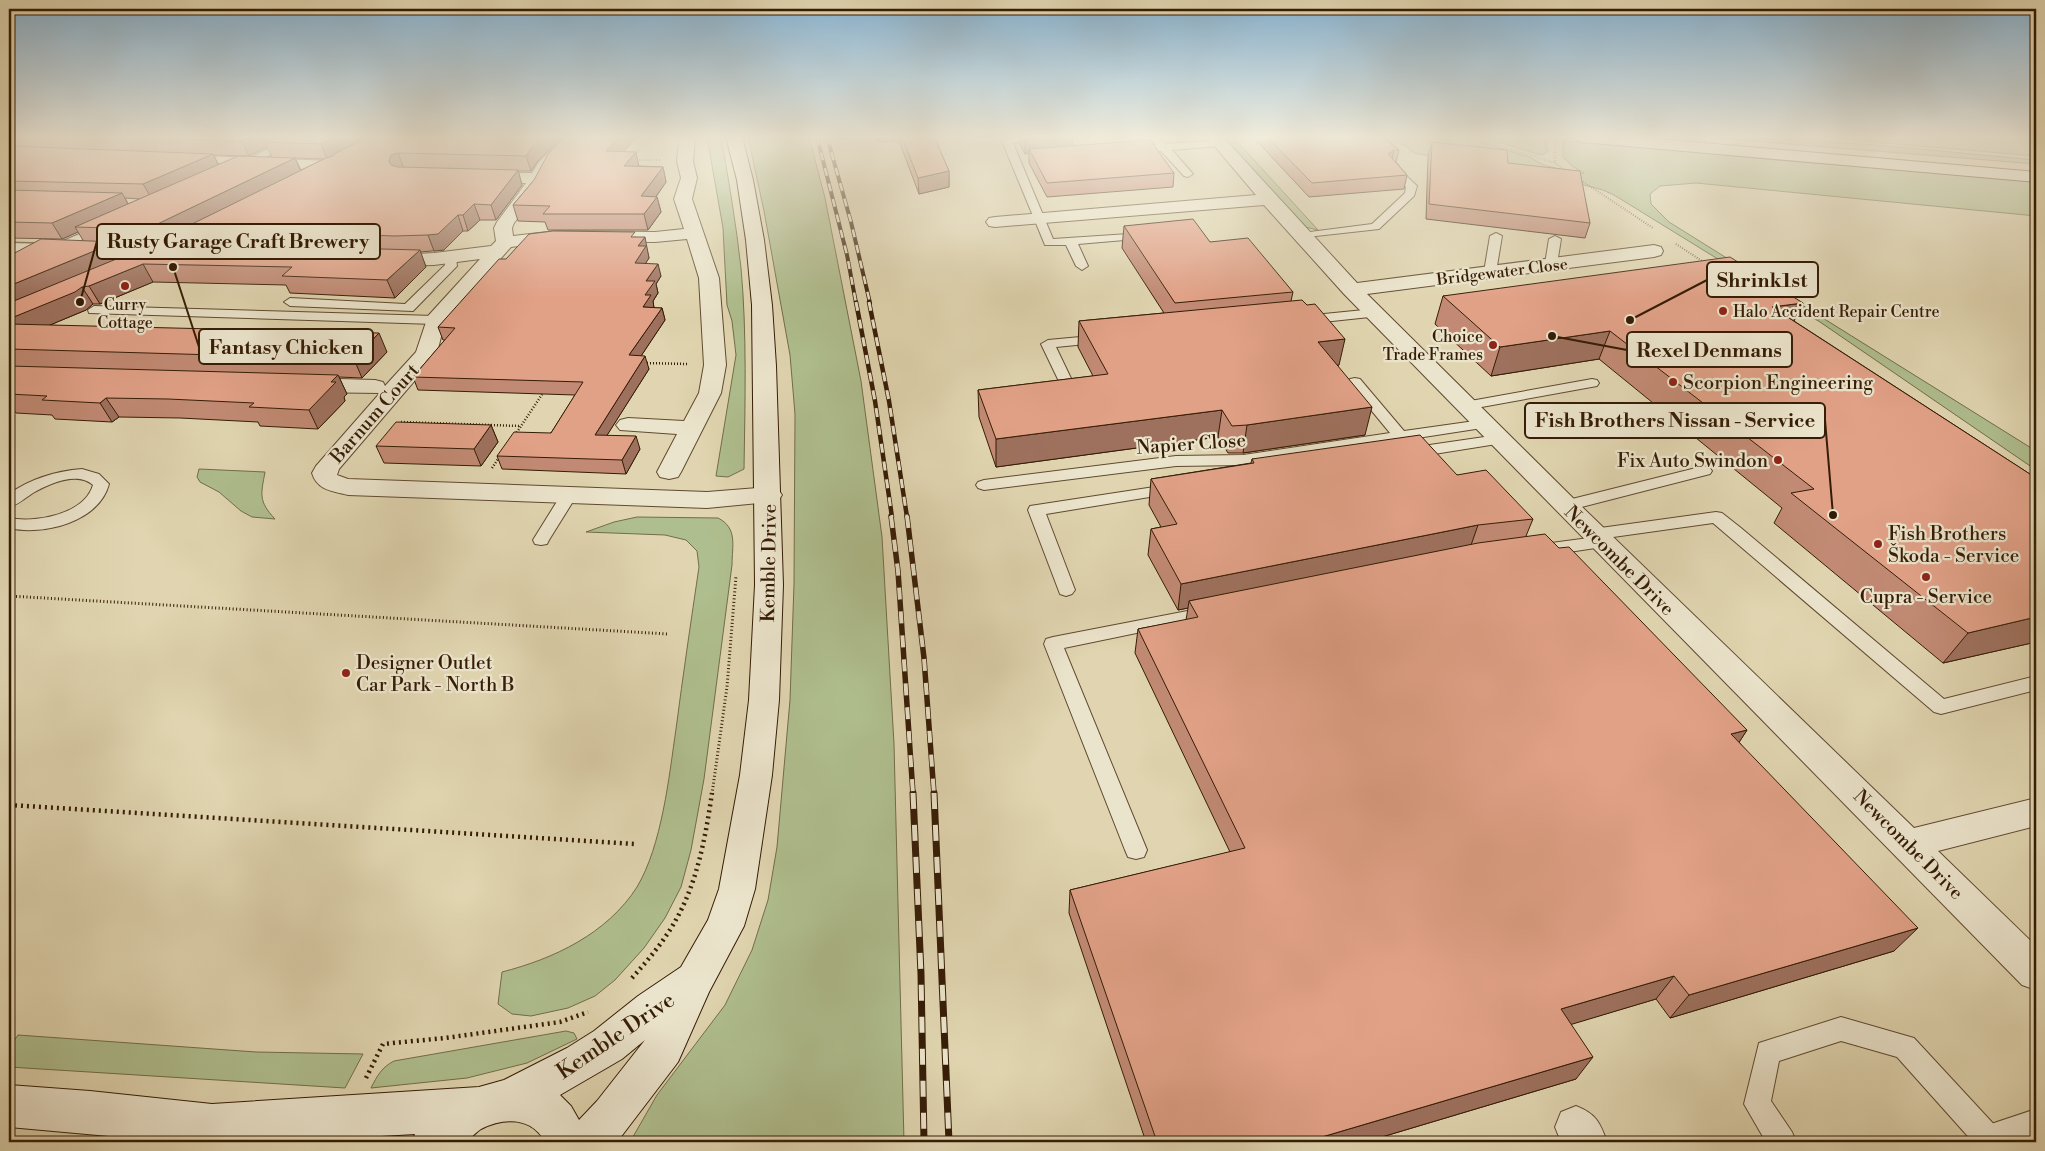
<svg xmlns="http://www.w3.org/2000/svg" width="2045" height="1151" font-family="'Libre Bodoni',serif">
<rect width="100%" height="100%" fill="#e0d5b0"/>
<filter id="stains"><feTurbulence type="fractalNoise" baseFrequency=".004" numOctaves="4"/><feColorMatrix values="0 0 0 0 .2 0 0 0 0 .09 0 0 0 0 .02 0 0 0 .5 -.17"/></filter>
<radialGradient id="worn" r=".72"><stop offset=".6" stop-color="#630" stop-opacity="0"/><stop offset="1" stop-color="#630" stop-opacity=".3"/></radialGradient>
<path fill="#afbe8e" stroke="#726d4a" d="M707 137H721C729 181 736 224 741 268 747 334 745 403 744 469L728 477 716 476 736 355 732 321 727 305 723 228Z
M748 137H809L825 198 861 381 882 537 894 744 904 1142H630L657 1095 725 1005 752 950 768 900 777 847 790 700 794 584 795 414 790 355 764 211Z
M1224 137H1233L1318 230 1305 227Z
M1374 137H1466L1529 157 1544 165 1579 174 1584 173 1572 166 1563 157V141L1586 143 1587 141 1776 160 2036 181V216L1696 183 1660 186 1650 194 1651 204 1669 222 2036 451V470L1820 322 1614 195 1603 190 1569 181 1414 153 1405 145Z
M1482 137 1545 138 1548 151 1543 155 1537 154Z
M1703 137C1810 137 1917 149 2024 159L2036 160V164Z
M1816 137H2036V156Z
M199 469 265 472C261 494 258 501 275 519L252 517 241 511 219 492 200 482 197 477Z
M637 517 718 518C738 528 732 546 732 565L704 779 691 850 681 887 665 918 644 948 615 980 595 996 568 1008 531 1016 512 1014 498 1004 502 972C553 959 607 934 637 887 662 845 669 777 676 729 683 675 691 621 699 567L697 551 686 540 665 535 586 532 614 522Z
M566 1031 574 1033 577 1039 527 1063 467 1078 371 1088C377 1076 382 1067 394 1061Z
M18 1035 256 1052 363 1054 345 1088 9 1067V1048Z"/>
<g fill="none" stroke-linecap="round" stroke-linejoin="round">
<g stroke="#604a30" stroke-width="2">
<path id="service" d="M290 137H303L245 168H237L236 166Z
M1020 137H1062L1057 140 1013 143 1053 239 1144 233 1148 234 1150 236 1148 238 1078 244 1088 266 1082 270 1076 266 1066 245H1045L1002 141 1007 138Z
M1158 138 1166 144 1220 140 1225 143 1220 146 1172 150 1193 174 1188 177 1184 176 1161 151 1133 153 1128 150 1133 147 1156 145 1153 141Z
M1392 165 1396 166 1417 186 1414 196 1379 229 1298 238 1296 236 1302 233 1372 224 1405 193 1406 187 1387 168Z
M103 224 109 227 107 229 59 252H51L49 249 51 246Z
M1496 233 1502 236 1496 272 1490 276 1484 272 1490 236Z
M1555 236 1561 239 1557 264 1551 268 1545 264 1549 239Z
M450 253 456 257 457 266 413 311 290 306 284 302 290 298 405 304 445 265 444 257Z
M94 306 435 316 442 320 435 324 89 313 88 310Z
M1374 309 1380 313 1379 316 1304 324 1297 320 1304 316Z
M1102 335 1107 336 1109 339 1107 342 1056 347 1078 393 1076 396H1066L1041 344 1048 340Z
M1355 378 1360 379 1404 431 1482 420 1487 421 1489 424 1487 427 1482 428 1243 465 1176 466 984 490 978 488 976 485 978 482 984 480 1176 456 1243 455 1390 433 1348 382 1350 379Z
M1592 379 1597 380 1599 383 1597 386 1465 410 1460 409 1458 406 1460 403 1465 402Z
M1498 435 1503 437 1506 440 1503 443 1409 458 1404 456 1401 453 1404 450 1409 448Z
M1704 466 1710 468 1712 471 1710 474 1566 511 1560 510 1558 506 1560 502Z
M82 469 99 474 109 484C99 522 43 536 9 528V518C35 523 84 515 93 485 77 471 49 484 33 493 25 498 18 505 9 507V494C30 479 56 471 82 469Z
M1174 484 1180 486 1182 489 1180 492 1046 514 1075 590 1072 594 1066 596 1060 594 1028 510 1030 506Z
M569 490 575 491 577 495 549 540 547 544 541 545 535 544 533 540 561 495 563 491Z
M1716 512 1722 513 1741 528 1944 699 2036 676V690L1941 714 1934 712 1713 523 1606 538 1610 542 1608 546 1602 547 1536 557 1530 555 1527 551 1530 547 1536 545 1589 538 1585 534 1587 530 1593 529Z
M1208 607 1214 609 1217 613 1214 617 1064 648 1147 850 1144 857 1136 859 1128 857 1125 850 1044 644 1046 639 1053 637Z
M1841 1017 1914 1038 2001 1132 2005 1142H1973L1897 1057 1841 1041 1779 1061 1771 1101 1792 1132 1796 1142H1766L1744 1104 1759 1043Z"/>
</g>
<g stroke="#604a30" stroke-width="3">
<path id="pedestrian" d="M9 243 55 244 61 245 64 249 61 253 55 254 9 253Z"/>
</g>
<g stroke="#604a30" stroke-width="2">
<path id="minor" d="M564 137H581L551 168 537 194 514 223 512 228 513 236 556 231 655 232 684 229 674 199 681 178 677 161 679 140 677 137H693L695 140 693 161 697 178 692 199 719 278 726 365 721 393 681 472 678 477 669 479 660 477 657 472 677 434 620 430 616 425 620 420 628 418 684 421 699 393 704 365 699 278 687 239 655 242 556 241 511 247 445 321 437 353 434 358 339 469 337 475 348 479 707 492 769 487 778 489 782 495 778 501 707 508 348 495C332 491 317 490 312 473L316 466 380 393 305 392 297 390 294 385 297 380 305 378 375 380 383 382 385 386 416 352 428 316 480 259 434 265 387 266 380 264 378 260 380 256 434 253 491 246 496 241 494 228 497 222 526 183 484 182 478 181 476 177 478 173 484 172 532 173 538 163Z
M1207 137H1223L1357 283 1654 245 1661 247 1663 251 1661 255 1654 257 1367 294 1577 502 1914 828 2036 798V826L1938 851 2036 946V990L2022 985 1344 294 1264 205 995 227 989 226 986 222 989 218 995 217 1256 195Z
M180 155 333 161 339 163 341 166 339 169 333 171 174 163 172 160 174 157Z
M85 244 172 247 179 249 181 253 179 257 172 259 78 254 76 250 78 246Z
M1576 1106C1596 1114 1600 1122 1607 1142H1561L1555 1127 1561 1112Z
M2036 1109V1142H1976L1982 1127Z"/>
</g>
<g stroke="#604a30" stroke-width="2">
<path id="tertiary" d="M219 217 225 218 228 222 225 226 150 264 143 266 136 264 134 260 136 256Z"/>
</g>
<g stroke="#351c05" stroke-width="2">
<path id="secondary" d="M726 137H742L753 180 764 240 772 305 776 366 783 585 779 700 772 775 755 889 744 926 709 992 678 1062 617 1142H545C532 1117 504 1117 481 1129 475 1133 469 1141 462 1142 451 1145 425 1142 412 1142L415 1134 280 1142H175L9 1127V1085L90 1091 212 1104 479 1087 504 1080 567 1048 594 1031 638 996 681 967 708 920 719 889 740 775 749 700 755 585 752 305 746 240 737 180ZM645 1040 597 1101 579 1120 571 1106 560 1095 622 1059Z
M1574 137H1635L2036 172V182L1582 142 1577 140Z"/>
</g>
<path stroke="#351c05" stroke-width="2" stroke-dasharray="0.5 2" stroke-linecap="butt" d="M1473 137 1555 163
M1555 140V163L1565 170
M634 156 649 137
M634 160H661
M1579 179 1653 228
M1676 244 1705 263"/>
<path stroke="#351c05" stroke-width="2.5" stroke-dasharray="1 2" stroke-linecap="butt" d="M644 363 688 364
M401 422 520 426
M515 435 545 390
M492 468 500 456"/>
<path stroke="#351c05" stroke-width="3" stroke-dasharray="1 2.5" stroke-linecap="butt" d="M9 596 668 634
M712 794 727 687 736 576"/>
<path stroke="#351c05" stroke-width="4.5" stroke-dasharray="2 4" stroke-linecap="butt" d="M9 805 635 844
M632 978C649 959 666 939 678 916 698 879 706 834 712 793
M366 1078 383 1044 445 1038 560 1022 588 1012"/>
<use href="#service" fill="#ebe4cc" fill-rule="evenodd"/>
<use href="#pedestrian" fill="#ebe4cc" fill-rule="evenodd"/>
<use href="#minor" fill="#ebe4cc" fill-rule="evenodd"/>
<use href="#tertiary" fill="#ebe4cc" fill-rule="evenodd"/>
<use href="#secondary" fill="#ebe4cc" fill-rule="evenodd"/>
<g stroke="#351c05" stroke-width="4">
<path id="rail-far3" d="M817 137 847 255 856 303
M827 137 851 222 870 303"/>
</g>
<g stroke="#351c05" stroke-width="4.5">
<path id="rail-far2" d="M856 302 875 401 892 517
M869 302 889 401 907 517"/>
</g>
<g stroke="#351c05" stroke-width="5.5">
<path id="rail-far1" d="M891 516 898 571 913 794
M907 516 924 658 934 794"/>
</g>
<g stroke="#351c05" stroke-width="7">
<path id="rail" d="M913 793 921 974 924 1142
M934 793 949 1142"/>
</g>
<use href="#rail-far3" stroke="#ebe4cc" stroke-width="2.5" stroke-dasharray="8" stroke-linecap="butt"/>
<use href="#rail-far2" stroke="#ebe4cc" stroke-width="3" stroke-dasharray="9" stroke-linecap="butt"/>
<use href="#rail-far1" stroke="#ebe4cc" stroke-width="4" stroke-dasharray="12" stroke-linecap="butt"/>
<use href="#rail" stroke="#ebe4cc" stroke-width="5" stroke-dasharray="16" stroke-linecap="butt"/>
</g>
<path fill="#c28a74" stroke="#351c05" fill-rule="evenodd" d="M9 137H562L537 162 531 171H518L522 185 496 220H480L468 231H463L444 250 420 252 426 267 395 298 290 293 286 285 153 282 100 304H93L86 310 50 325 387 352 362 378 339 377 347 394 344 397 345 401 318 429 260 426 258 422 180 418 119 417 112 422 55 419 52 415 16 413 12 408H9V256L83 240 78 232 62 239 9 238ZM267 147 272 157 218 164 214 155 249 156ZM295 158 324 159 301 170ZM125 198 140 199 128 204ZM182 231 189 244 158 243ZM116 243 149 244 124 256Z
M876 137H946L935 138 949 171V187L919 194 899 141 877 142Z
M1020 137H1073L1072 146 1174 173 1173 187 1047 197 1029 163V153L1025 154 1020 144Z
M1253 137H1383L1399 150 1396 162 1407 175 1404 189 1309 197Z
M636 138 623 152 639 166 663 167 666 182 656 197H657L661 212 648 230H548L545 222 518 221 513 205 534 180Z
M1432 142 1508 163 1590 223 1585 238 1426 219 1428 156Z
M1124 226 1210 242 1293 292 1291 301 1339 365 1337 366 1365 435 1243 453H1228L1218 437 996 467 979 417 978 390 1093 376 1078 347 1079 321 1164 313 1122 248Z
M636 237 647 249V250L649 258 645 264 661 276 656 284 658 293 653 301 654 308H662L665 320 641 356 649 369 607 435 640 449 626 474 502 469 497 456 551 433 575 395 418 390 413 377 445 340H443L438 327 506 259Z
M1443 296 1803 303 1794 321 2036 478V642L1943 663 1774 523 1782 508 1599 359 1491 376 1435 324Z
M491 425 498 442 481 466 384 463 376 446Z
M1252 459 1457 475 1533 519 1526 536 1559 548 1747 730 1739 742 1894 951 1670 1018 1656 999 1571 1024 1576 1079 1365 1142H1146L1069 913 1070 890 1230 852 1135 653 1138 629 1186 620 1188 608 1178 610 1148 555 1151 529 1161 527 1149 505 1151 479 1251 463Z"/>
<path fill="#9e715e" stroke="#351c05" d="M251 137H287L265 142 267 147 249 156 242 141Z
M336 137H371L327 159 321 144Z
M543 137H562L537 162 531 171 526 156 532 147Z
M620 137H636V138L610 166 606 151Z
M877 137H899V141L877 142Z
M1044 137H1073L1072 150 1029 149V153L1025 154V138Z
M1394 150 1391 163 1388 154Z
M636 152 639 167 624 166Z
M398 153 404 168 394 176 389 161 391 155Z
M213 154 220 169 152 199 143 184Z
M295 158 301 172 182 229V231L155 244 147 229Z
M663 167 666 182 645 212 641 196Z
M518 170 522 185 496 220 491 205Z
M949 171V187L919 194 918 178Z
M122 193 131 209 75 227 78 232 62 239 52 223Z
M657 197 661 212 648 230 644 214Z
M474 204 480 220 468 231 463 215Z
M458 215 463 231 444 250 434 251 428 235Z
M645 237 649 258 638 275 635 263 638 246Z
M116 242 126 259 9 309V286Z
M420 250 426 267 395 298 387 280Z
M143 264 153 282 100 304 89 286Z
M658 264 661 276 656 284 658 293 653 301 654 308 643 307 646 281Z
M82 287 93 304 86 310 9 342V319Z
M1803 303 1789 330 1772 307Z
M662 308 665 320 633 368 629 355Z
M1610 331 1599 359 1491 376 1500 347Z
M379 333 387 352 362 378 354 359Z
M1345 339 1339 365 1312 369 1318 342Z
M645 356 649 369 599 448 595 435Z
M338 375 347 394 344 397 345 401 318 429 309 410 331 382Z
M106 398 119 417 112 422 100 403Z
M1372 407 1365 435 1243 453 1247 425Z
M1222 410 1218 437 996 467V439Z
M491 425 498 442 481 466 474 449Z
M636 436 640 449 626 474 622 460Z
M1478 525 1469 551 1189 601 1188 608 1178 610 1181 584Z
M2036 617V642L1943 663 1968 633Z
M1747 730 1731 755V734Z
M1918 928 1894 951 1670 1018 1689 995Z
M1674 976 1656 999 1546 1032 1561 1009Z
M1593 1057 1576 1079 1365 1142H1305Z"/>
<path fill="#e1a187" stroke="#351c05" d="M114 137H251L242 141Z
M274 137H336L321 144 265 142Z
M368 137H543L532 147 526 156 398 153 391 155 389 161 391 165 398 167 518 170 491 205 474 204 463 215H458L438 234 428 235 395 236 182 229 326 158 333 156 336 153Z
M565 137H620L606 151 636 152 624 166 663 167 641 196 657 197 644 214H543L550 206 513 205 534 180 548 154Z
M902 137H934L949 171 918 178Z
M1024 137H1044L1025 138Z
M1267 137H1383L1399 150H1394L1388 154 1407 175 1312 183Z
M1150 140 1174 173 1047 183 1029 149Z
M1432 142 1507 150 1508 163 1580 171 1590 223 1429 204Z
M9 146 213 154 143 184 9 181Z
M238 156 295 158 147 229 75 227Z
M9 190 122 193 52 223 9 222Z
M1193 219 1210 242 1248 238 1293 292 1175 303 1124 226Z
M553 231 635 232 631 237H645L638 246H646L635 263 658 264 646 281H655L645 295H651L643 307 662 308 629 355 645 356 595 435 636 436 622 460 497 456 514 432 551 433 583 382 413 377 455 328 438 327 499 259H506L529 234Z
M41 239 116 242 9 286V256Z
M152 243 420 250 387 280 282 276 292 267 143 264 89 286 82 287 75 292 9 319V303L131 253Z
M1730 257 1803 303 1772 307 2036 478V617L1968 633 1791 493 1814 489 1610 331 1500 347 1443 296Z
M1302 300 1307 305 1315 304 1345 339 1318 342 1372 407 1247 425 1232 426 1222 410 996 439 978 390 1108 374 1079 321Z
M9 324 379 333 354 359 9 349Z
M9 366 338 375 331 382H336L309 410 249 407 254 403 168 399 106 398 100 403 42 400 47 396 9 394Z
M396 422 491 425 474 449 376 446Z
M1420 435 1457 475 1486 470 1533 519 1478 525 1181 584 1151 529 1177 524 1151 479 1254 463 1252 459Z
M1545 534 1559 548 1569 547 1747 730 1731 734 1918 928 1689 995 1674 976 1561 1009 1593 1057 1305 1142H1157L1070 890 1245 848 1138 629 1198 617 1189 601 1478 543Z"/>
<linearGradient id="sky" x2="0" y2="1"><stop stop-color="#88b5d4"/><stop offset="0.46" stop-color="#f1ecdb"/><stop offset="1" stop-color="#f1ecdb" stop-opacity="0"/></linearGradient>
<rect width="2045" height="298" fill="url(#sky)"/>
<g fill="#8f2418" stroke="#ebe4cc" stroke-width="2">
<circle cx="125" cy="286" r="5"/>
<circle cx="1723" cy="311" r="5"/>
<circle cx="1493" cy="345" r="5"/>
<circle cx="1673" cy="382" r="5"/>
<circle cx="1778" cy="460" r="5"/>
<circle cx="1878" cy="544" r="5"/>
<circle cx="1926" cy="577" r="5"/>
<circle cx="346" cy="673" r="5"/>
</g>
<g text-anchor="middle" stroke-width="4.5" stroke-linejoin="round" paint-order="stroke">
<g font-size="16" fill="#351c05" stroke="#ebe4cc">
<text transform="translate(1502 271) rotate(-7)" y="6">Bridgewater Close</text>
</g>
<g font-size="16" fill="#351c05" stroke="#ebe4cc">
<text x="125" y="310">Curry<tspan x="125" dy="18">Cottage</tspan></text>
<text x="1733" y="317" text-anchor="start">Halo Accident Repair Centre</text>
<text x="1483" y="342" text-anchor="end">Choice<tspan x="1483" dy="18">Trade Frames</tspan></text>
</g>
<g font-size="19" fill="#351c05" stroke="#ebe4cc" text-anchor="start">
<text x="1683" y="389">Scorpion Engineering</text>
<text x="1768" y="467" text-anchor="end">Fix Auto Swindon</text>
<text x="1888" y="540">Fish Brothers<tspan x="1888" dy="22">Škoda - Service</tspan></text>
<text x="1926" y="603" text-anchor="middle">Cupra - Service</text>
<text x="356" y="669">Designer Outlet<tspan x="356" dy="22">Car Park - North B</tspan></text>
</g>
<g font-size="19" fill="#351c05" stroke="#ebe4cc">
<text transform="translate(374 413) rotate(-49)" y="7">Barnum Court</text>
<text transform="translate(1191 443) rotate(-4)" y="7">Napier Close</text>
<text transform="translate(1620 560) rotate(45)" y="7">Newcombe Drive</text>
<text transform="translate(768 563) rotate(-89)" y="7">Kemble Drive</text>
<text transform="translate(1909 844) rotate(45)" y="7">Newcombe Drive</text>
</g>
<g font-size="22" fill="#351c05" stroke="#ebe4cc">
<text transform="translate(615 1035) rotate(-34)" y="8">Kemble Drive</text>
</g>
</g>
<path fill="none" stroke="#351c05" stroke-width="2" d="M80 302L97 241M1630 320L1707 280M173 267L199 347M1552 336L1627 350M1833 515L1825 420"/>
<g fill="#351c05" stroke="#ebe4cc" stroke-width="2">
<circle cx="80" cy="302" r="5"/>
<circle cx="1630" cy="320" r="5"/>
<circle cx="173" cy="267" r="5"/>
<circle cx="1552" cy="336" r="5"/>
<circle cx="1833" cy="515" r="5"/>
</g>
<g fill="#ebe4cc" stroke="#351c05" stroke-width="2">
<rect x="97" y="224" width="283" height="35" rx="5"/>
<rect x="1707" y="262" width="111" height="35" rx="5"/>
<rect x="199" y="329" width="174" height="35" rx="5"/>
<rect x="1627" y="332" width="165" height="35" rx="5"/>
<rect x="1525" y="403" width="300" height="35" rx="5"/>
</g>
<g font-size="20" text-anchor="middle" font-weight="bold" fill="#351c05">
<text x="238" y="248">Rusty Garage Craft Brewery</text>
<text x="1762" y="287">Shrink1st</text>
<text x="286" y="354">Fantasy Chicken</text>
<text x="1709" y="357">Rexel Denmans</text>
<text x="1675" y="427">Fish Brothers Nissan - Service</text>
</g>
<rect width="2045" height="1151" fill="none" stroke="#e0d5b0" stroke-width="30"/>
<rect x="10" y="10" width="2025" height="1131" fill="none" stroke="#351c05" stroke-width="2.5"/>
<rect x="15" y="15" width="2015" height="1121" fill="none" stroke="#351c05"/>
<rect width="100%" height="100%" filter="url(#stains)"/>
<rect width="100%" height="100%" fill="url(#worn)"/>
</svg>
